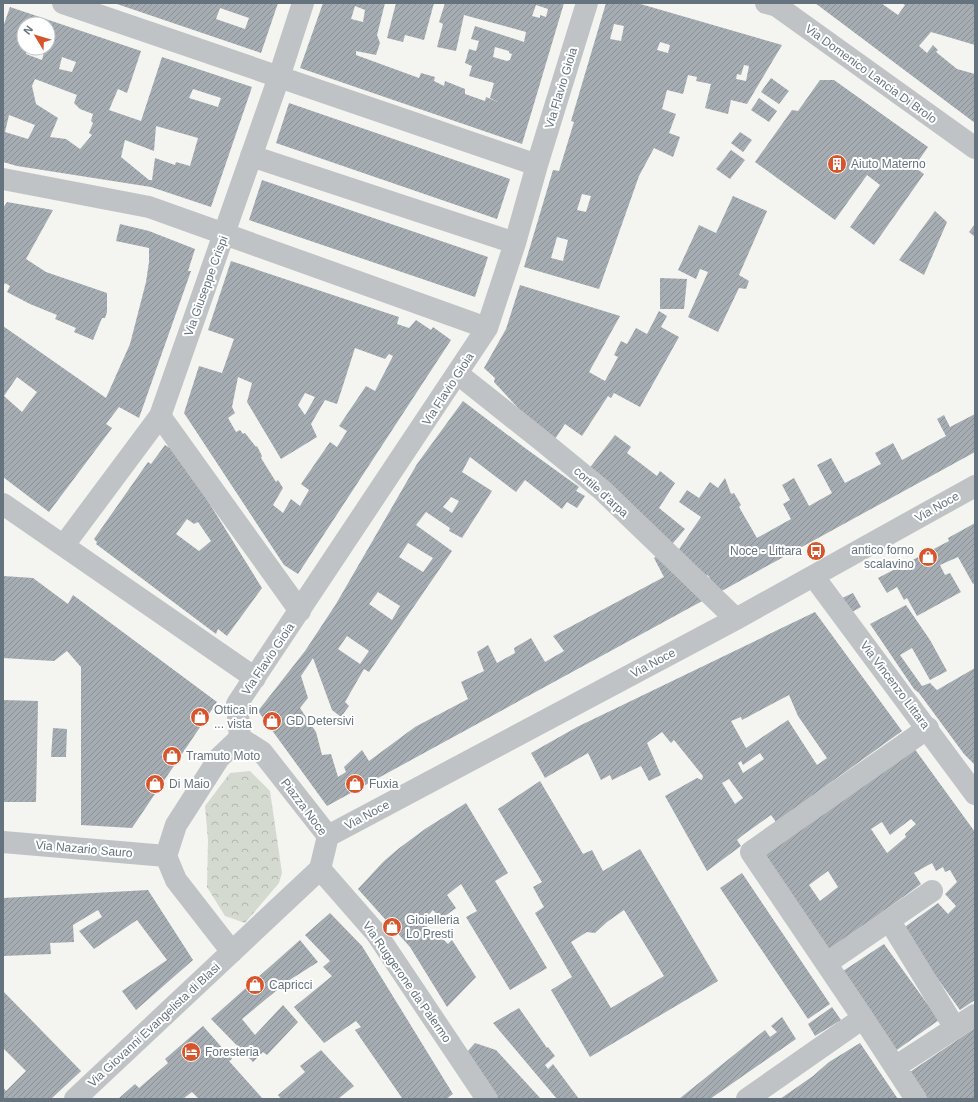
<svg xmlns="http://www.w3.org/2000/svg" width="978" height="1102" font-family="Arial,sans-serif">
<defs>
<pattern id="park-crowns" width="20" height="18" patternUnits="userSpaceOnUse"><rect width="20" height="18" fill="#d5dad1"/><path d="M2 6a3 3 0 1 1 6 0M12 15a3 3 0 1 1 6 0" fill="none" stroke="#b0b5af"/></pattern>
<pattern id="building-hatch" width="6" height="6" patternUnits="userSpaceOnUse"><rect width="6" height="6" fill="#a6adb2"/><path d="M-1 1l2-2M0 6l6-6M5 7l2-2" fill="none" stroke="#8b9196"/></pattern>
</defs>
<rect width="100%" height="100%" fill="#f4f4f0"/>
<path fill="url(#park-crowns)" d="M250 771 270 791 282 873 279 883 245 923 225 916 207 887 208 840 205 806 230 773Z"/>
<path fill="url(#building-hatch)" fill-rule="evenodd" d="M114 3H278L261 53ZM220 8 249 18 245 29 216 19Z
M323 3H385L377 35 380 43 376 55 356 51V55L419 78 421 73 435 77 434 81 444 86 445 81 465 89V94L485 101 486 97 498 102 490 98 494 83 469 76 472 66 465 63 469 49 476 51 479 41 471 39 475 26 524 42 526 32 464 15 456 51 437 47 443 24 439 22 445 3H564L522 144 300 68ZM536 5 548 9 546 17 540 15V18L532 16ZM355 6 365 10 363 22 351 19ZM495 47 509 51V53L512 54 510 60 507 61 493 57Z
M396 3H434L424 40 405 35 403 42 387 38Z
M606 3H637L782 45 747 104 731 100 728 114 705 108 711 84 696 81 697 77 688 75 683 94 667 90 662 109 676 114 669 133 680 137 673 157 654 148 639 176 599 289 524 267 553 170 559 171 574 122 571 121ZM614 24 624 26 621 41 610 39ZM660 42 670 45 668 53 657 50ZM744 65 749 66 746 81 736 79 737 74 741 75ZM582 194 591 196 586 212 577 210ZM557 237 568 240 563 261 551 258Z
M815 3H881L898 15 905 5 902 3H975V45L931 32 919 46 927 53 933 45 938 50 936 52 957 69 975 74V123Z
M10 7 141 51 127 93 118 89 109 110 141 121 162 57 252 87 211 207 151 187 17 166 3 162V27ZM24 24H48V48H45L42 60 26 54 27 48H24ZM62 57 76 62 72 72 59 69ZM35 79 77 95 74 103 80 109 93 114 91 121 93 123 89 133 92 135 80 149 66 139 50 137 58 118 36 104 32 86ZM193 89 221 98 218 107 189 98ZM9 115 35 125 28 139 5 132ZM156 126 198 138 190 166 176 162 175 165 155 158 152 180H149L121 157 125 140 154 151Z
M771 78 789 91 779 104 761 92Z
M820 80H834L928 147 914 167 924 174 874 245 850 227 880 185 867 175 835 220 755 162 792 110 798 111Z
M759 98 777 111 769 122 751 110Z
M289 103 510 179 497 219 276 143Z
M740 132 752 140 743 152 731 143Z
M731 150 745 160 730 179 716 169Z
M262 180 488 257 475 297 249 220Z
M733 196 767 211 739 275 749 281 746 289 739 288 718 332 688 317 708 272 700 269 696 279 678 270 699 225 716 233Z
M7 202 53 210 26 259 46 272 107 293V312L105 318H102L93 340 74 332 76 328 55 319 57 315 30 304 7 292 10 286 5 283 3 286V208Z
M935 211 947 222 924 275 899 260Z
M120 224 149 231 195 249 188 271H191L139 418 119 407 106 424 112 428 49 512 3 477V326L106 398 130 344 146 282 149 262V248L116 241ZM17 377 37 392 22 412 4 396Z
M975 224V237L969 232Z
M231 261 399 317 397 324 409 328 416 320 431 330 433 327 451 340 298 574 284 565 184 413 199 366 222 373 234 339 208 330ZM355 348 385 359 389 354 393 356 375 391 366 386 339 426 347 431 337 447 330 442 301 484 309 490 300 506 291 499 283 513 273 505 283 488 278 480 276 482 261 458 262 456 257 446 256 447 245 433 243 434 240 430 236 432 228 418 235 413 232 407 238 377 252 383 247 402 281 459 317 437 311 424 325 400 337 404ZM305 393 315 397 305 415 298 405Z
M660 278 687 279 684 309H660Z
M520 285 620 316 589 372 605 381 618 357 614 355 621 341 627 344 636 328 647 334 659 311 667 316 661 327 679 337 640 407 614 393 611 398 608 396 582 436 565 424 555 439 519 409 494 382 495 378 484 368 506 329Z
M463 401 525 448 579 487 576 491 585 496 577 508 567 502 562 509 525 480 516 492 470 457 462 472 492 491 462 538 449 531 450 528 426 512 416 525 452 551 369 672 364 669 345 702 349 706 341 717 332 710 313 658 301 676 308 698 300 708 316 732 322 755 331 754 338 777 346 772 344 767 362 750 369 761 415 727 468 699 461 682 484 671 477 652 488 645 497 663 515 653 514 648 531 638 545 662 564 651 553 636 664 577 654 558 659 555 704 600 327 806 258 711 305 651 336 604 417 464ZM451 497 459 501 452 513 443 507ZM408 543 433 558 423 572 399 557ZM378 592 400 606 392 620 369 604ZM347 636 369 651 360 664 338 649Z
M975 414V452L718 593 708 575 699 580 675 555 701 517 679 502 687 490 699 498 710 482 718 488 725 478 731 494 734 493 741 505 739 507 757 538 791 519 783 504 790 500 782 485 794 478 809 506 832 493 817 465 831 458 845 483 881 464 875 453 893 443 902 460 946 436 937 419 944 415 950 427Z
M615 435 631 447 627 453 657 476 660 471 675 483 659 508 685 529 668 549 588 470Z
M165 445 178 453 262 588 227 636 218 629 216 634 96 544 97 542 94 539 148 462 151 464ZM187 519 194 524 198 522 211 541 199 551 176 534Z
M975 523V583L973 584 958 557 940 565 945 575 950 573 961 592 917 616 907 598 904 600 897 587 887 593 878 578 949 541 948 538Z
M3 576 33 578 68 604 73 595 217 702 132 828 81 825V667L67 651 54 661 3 658Z
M853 593 861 607 852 612 842 598Z
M906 605 930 640 947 671 930 680 912 648 900 655 922 686 930 683 937 690 975 668V765L964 754 919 693 914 689 870 624Z
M815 612 902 731 776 822 771 815 743 835 737 840 741 846 707 871 665 796 697 778 702 780 703 776 674 740 671 743 662 732 647 743 661 775 649 781 641 766 612 780 610 775 601 780 588 753 545 778 531 753 577 727ZM789 695 798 716 827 758 817 765 788 720 746 748 731 721 741 717 742 720ZM760 753 764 759 743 773 738 763 741 761 743 765ZM729 779 743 798 735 804 722 783Z
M3 700 38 701 36 802H3Z
M53 728 67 729 66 757H51Z
M914 748 975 832V1000L960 1010 902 929 938 903 948 914 956 906 945 894 957 882 950 870 945 872 943 867 936 871 932 863 914 873 921 884 826 953 761 858ZM911 819 916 824 905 834 906 837 887 853 871 829 882 822 890 835ZM828 871 838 887 820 901 809 885Z
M540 781 583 854 592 850 603 871 640 849 718 981 590 1057 551 990 572 977 535 913 544 907 533 887 542 882 498 809ZM624 910 664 976 611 1008 571 942 587 932 595 933 607 922Z
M466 803 508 873 495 881 547 968 510 990 466 917 477 911 461 884 447 895 456 908 441 919 433 910 422 922 431 930H434L448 944 452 940 476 977 447 1007 410 947 358 889 383 862 398 849 425 829Z
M742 873 830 1004 808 1019 720 888Z
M148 890 193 960 136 1010 122 991 167 960 137 920 94 949 79 931 102 917 98 910 73 925 74 942 50 943 51 954 3 956V898Z
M330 913 362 946 453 1094 446 1099H401L402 1098 355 1030 361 1027 356 1021 324 1043 294 1007 332 976 323 967 330 961 305 935Z
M300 940 318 962 288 981 242 1019 255 1035 283 1005 298 1022 267 1055 263 1052 253 1062 211 1019Z
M884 944 939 1020 894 1052 840 973Z
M3 991 81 1071 51 1099H3V1087L6 1091 26 1071 3 1048Z
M832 1007 841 1020 815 1036 808 1024Z
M519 1008 547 1048 548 1047 555 1056 545 1065 548 1069 553 1064 579 1099H557L493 1023Z
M782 1017 796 1039 710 1099H679L765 1030 770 1037 777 1032 771 1026Z
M203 1026 232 1059 229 1061 263 1099H199L192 1092 183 1099H118L135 1084 139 1088 168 1063 165 1059Z
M975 1028V1099H924L907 1074Z
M475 1043 496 1050 541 1099H497L467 1052Z
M860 1043 898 1099H780L813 1076 829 1062Z
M321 1050 354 1086 338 1099H281L278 1095 305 1072 300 1066Z"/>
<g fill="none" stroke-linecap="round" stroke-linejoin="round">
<path stroke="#bfc3c6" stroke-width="22" d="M63 3 537 165
M766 3 777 6 975 148
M251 156 515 243
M3 179 149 207 487 328
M458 374 541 440 602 490 736 619
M160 416 300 611
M3 504 255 678
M64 545 160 416 279 77 303 3
M814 577 975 794
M240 738 237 704 487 328 515 243 537 165 587 3
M240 738 262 752 328 836
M328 836 736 619 975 486
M3 842 166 856
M320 869 376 933 487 1099
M889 920 955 1028
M232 952 176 880 166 856 176 825 219 758 240 738
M827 963 932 891
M895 1067 975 1015
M75 1099 320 869 328 836
M747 1099 863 1018
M916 1099 863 1018 751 852 928 728"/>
</g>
<defs>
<g id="building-disc" transform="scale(1)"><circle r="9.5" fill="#d6552d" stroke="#fff"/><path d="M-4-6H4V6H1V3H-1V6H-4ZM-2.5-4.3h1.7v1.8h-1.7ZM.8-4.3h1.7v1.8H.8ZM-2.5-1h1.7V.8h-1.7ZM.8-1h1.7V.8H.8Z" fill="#fff"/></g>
<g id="bus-disc" transform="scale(1)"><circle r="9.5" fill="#d6552d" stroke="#fff"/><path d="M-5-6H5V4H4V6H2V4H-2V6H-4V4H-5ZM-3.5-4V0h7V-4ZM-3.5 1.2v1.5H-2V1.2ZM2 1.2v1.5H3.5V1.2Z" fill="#fff"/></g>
<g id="shop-disc" transform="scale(1)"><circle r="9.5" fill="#d6552d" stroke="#fff"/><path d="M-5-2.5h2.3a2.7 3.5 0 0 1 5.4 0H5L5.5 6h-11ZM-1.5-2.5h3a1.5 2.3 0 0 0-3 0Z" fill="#fff"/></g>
<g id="hotel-disc" transform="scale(1)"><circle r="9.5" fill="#d6552d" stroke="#fff"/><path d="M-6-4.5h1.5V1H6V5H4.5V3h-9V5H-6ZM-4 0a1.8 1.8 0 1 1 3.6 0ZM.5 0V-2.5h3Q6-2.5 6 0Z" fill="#fff"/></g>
</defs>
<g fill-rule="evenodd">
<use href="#building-disc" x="837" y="164"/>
<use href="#bus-disc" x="816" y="551"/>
<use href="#shop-disc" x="928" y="557"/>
<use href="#shop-disc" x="200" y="717"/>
<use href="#shop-disc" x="272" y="721"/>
<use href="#shop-disc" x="172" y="756"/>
<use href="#shop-disc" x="155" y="784"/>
<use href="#shop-disc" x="355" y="784"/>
<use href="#shop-disc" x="392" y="927"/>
<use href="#shop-disc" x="255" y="985"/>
<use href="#hotel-disc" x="191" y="1052"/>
</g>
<g text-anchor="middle" stroke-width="4" stroke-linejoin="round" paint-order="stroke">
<g font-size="12" fill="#65737f" stroke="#fff">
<text transform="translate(871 74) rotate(36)" y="4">Via Domenico Lancia Di Brolo</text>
<text transform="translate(561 88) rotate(-73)" y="4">Via Flavio Gioia</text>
<text transform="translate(206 286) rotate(-70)" y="4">Via Giuseppe Crispi</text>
<text transform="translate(448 389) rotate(-57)" y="4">Via Flavio Gioia</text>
<text transform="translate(601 492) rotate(42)" y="4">cortile d'arpa</text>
<text transform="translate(937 507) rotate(-30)" y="4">Via Noce</text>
<text transform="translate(268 659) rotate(-56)" y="4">Via Flavio Gioia</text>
<text transform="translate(653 663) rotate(-28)" y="4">Via Noce</text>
<text transform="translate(895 685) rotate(53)" y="4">Via Vincenzo Littara</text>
<text transform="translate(304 807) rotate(53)" y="4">Piazza Noce</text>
<text transform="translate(367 815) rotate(-28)" y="4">Via Noce</text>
<text transform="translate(84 849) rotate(5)" y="4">Via Nazario Sauro</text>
<text transform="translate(407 982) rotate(55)" y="4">Via Ruggerone da Palermo</text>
<text transform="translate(154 1025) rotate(-43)" y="4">Via Giovanni Evangelista di Blasi</text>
</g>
<g font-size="12" fill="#65737f" stroke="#fff" text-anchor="start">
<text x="851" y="168">Aiuto Materno</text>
<text x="914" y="554" text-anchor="end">antico forno<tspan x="914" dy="14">scalavino</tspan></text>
<text x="802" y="555" text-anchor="end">Noce - Littara</text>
<text x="214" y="714">Ottica in<tspan x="214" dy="14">... vista</tspan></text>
<text x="286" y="725">GD Detersivi</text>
<text x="186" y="760">Tramuto Moto</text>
<text x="169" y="788">Di Maio</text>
<text x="369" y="788">Fuxia</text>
<text x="406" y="924">Gioielleria<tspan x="406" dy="14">Lo Presti</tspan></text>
<text x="269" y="989">Capricci</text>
<text x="205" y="1056">Foresteria</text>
</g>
</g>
<rect width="978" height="1102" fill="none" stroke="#65737f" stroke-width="8"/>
<g transform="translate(36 36) rotate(308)"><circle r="19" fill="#ffffff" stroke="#c1c7cc"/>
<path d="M0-3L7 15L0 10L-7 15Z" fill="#d6552d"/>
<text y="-6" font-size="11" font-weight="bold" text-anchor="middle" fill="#65737f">N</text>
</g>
</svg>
